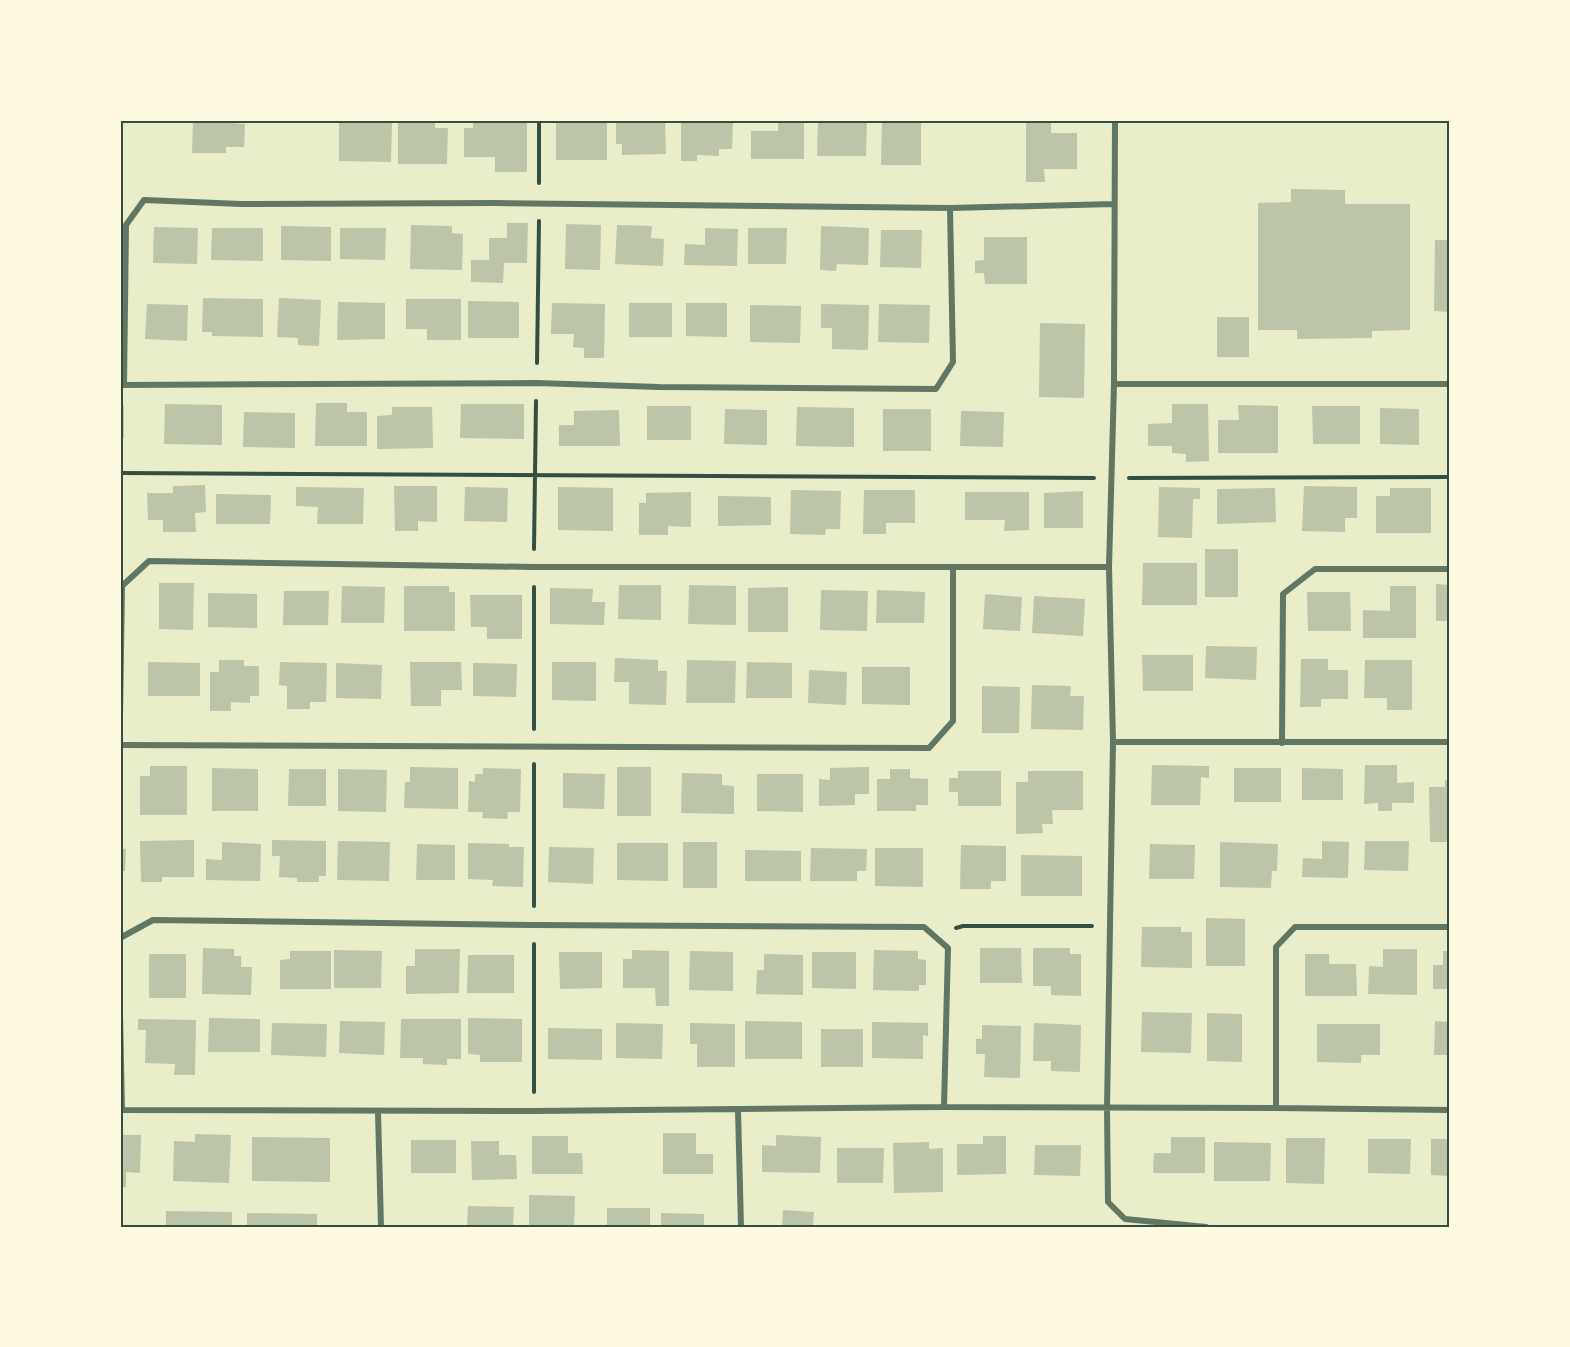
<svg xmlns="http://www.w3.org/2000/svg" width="1570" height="1347" font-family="'Archivo Narrow',sans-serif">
<rect width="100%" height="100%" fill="#e9edc9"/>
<path fill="#bcc5a7" d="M193 120H231V123L245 124 244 147H226V153H192Z
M339 120H392L391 162 339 161Z
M398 120H435V128H448L447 164H398Z
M473 120H527V172H495V157H464V128H473Z
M556 120H607V160H556Z
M681 120H733L732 149H719V156L697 155V161H681Z
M778 120H804V159H751V131H778Z
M818 120H867L866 156H817Z
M882 120H921V165H881Z
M1026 120H1051V133H1077V169H1044L1045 182H1026Z
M616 121H665L666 154 622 155V144H616Z
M1291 189 1345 190V204H1410V330L1372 331V338L1297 339V330H1258V203L1291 202Z
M507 223H528L527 263H504L503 283 471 282V260H489V238H507Z
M566 224 601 225 600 270 565 269Z
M411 225 452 226V233L463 234 462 270 410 269Z
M617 225 652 226 651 238 664 239 663 266 615 264Z
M281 226 331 227V261L281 260Z
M821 226 869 228 868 265 837 264 836 271 820 270Z
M154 227 198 228 197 264 153 263Z
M212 228H263V261L211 260Z
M340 228H386L385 260 340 259Z
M705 228 738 229 737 266 684 265 685 244 705 245Z
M748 228H787L786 264H748Z
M881 230H922L921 268 880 267Z
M984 237H1027V284H985L984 273H975V261L984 260Z
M1435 240H1450V312L1434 311Z
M203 298 263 299V337L212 336V332H202Z
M279 298 321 300 319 346 298 345V338L277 337Z
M406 299H461V340H427V329H406Z
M468 301 519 302V338H468Z
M338 302 385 303V339L337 340Z
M552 303 605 304 604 358H584V348L573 347 574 334H551Z
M629 303H672V337H629Z
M686 303H727V337L686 336Z
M147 304 188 305 187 341 145 339Z
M821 304 869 305 868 350 832 349V328H821Z
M879 304 930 305 929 343 878 342Z
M750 305 801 306 800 343 750 342Z
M1217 317H1249V357H1217Z
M1040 323 1085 324 1084 398 1039 397Z
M316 403H347V412H367V446H315Z
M165 404 222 405V445L164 444Z
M461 404H524V439L460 438Z
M1172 404H1208L1209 461 1186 462V454L1172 453V446H1148V424L1172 423Z
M120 405H124V438H120Z
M1238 405 1278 406V453H1218V420H1239Z
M647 406H691V440H647Z
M1312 406H1360V444H1313Z
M392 407H432L433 448 377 449V416L392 415Z
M797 407 854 408V447L796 446Z
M1380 408 1419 409V445L1380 444Z
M725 409 767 410V445L724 444Z
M883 409H931V451H883Z
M619 410 620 446H559V425H574V411Z
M961 411 1004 412 1003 447 960 446Z
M244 412 295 413V448L243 447Z
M205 485 206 512 195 513 196 532H163V520H148L147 493H173V486Z
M394 486H437V522L418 521V531H395Z
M1304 486 1357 487V518H1345V532L1302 531Z
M296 487 364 488 363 524H317L318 507 296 506Z
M465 487 508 488 507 522 464 521Z
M558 487 613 488V531L558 530Z
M1159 487 1200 488V499H1193L1192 538 1158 537Z
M1275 488 1276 522 1217 524V489Z
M1390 488H1431V533H1376V496H1390Z
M791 490 841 491 840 529H826L825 535 790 534Z
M864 490H915V523H886V534H863Z
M1083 491V528H1044V493Z
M691 492V527L668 526V535H639V503H646V493Z
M965 492H1029V530L1004 531 1005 520H965Z
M216 494 271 495 270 524H216Z
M718 496 771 497V525L718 526Z
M1205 549H1238V597H1205Z
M1143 563H1197V605H1142Z
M159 583H194L193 630 159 629Z
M1436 584 1450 585V621H1436Z
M619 585H661V620L618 619Z
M689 585 736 586V625L688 624Z
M342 586 385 587 384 623H341Z
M404 586H449V592H455V631H404Z
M1390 586H1416V638H1363V610L1390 611Z
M788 587V632H748V588Z
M550 588 593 589 592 602H605L604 625 550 624Z
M821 590 868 591 867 631 820 630Z
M877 590 925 592 924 623H876Z
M284 591H329L328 625H283Z
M1307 592H1350L1351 631H1308Z
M208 593 257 594V628L208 627Z
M985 594 1022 597 1020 631 983 629Z
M470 595H522V639H487V627H471Z
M1034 596 1085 599 1083 636 1032 633Z
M1206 646 1257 647 1256 680 1205 678Z
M1142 655H1193V691H1143Z
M615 658 658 660V671H667L666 705 629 704V682H614Z
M1301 659H1328V670H1348V699H1321V707H1300Z
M219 660H244V666H259V696H250V703L231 702V711H210V672H219Z
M687 660 736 661 735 703H686Z
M1365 660H1412V710H1387V698H1364Z
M148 662 200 663V696H148Z
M280 662 327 663 326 702H310V709H287V686L279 685Z
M410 662H461L462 690H441V706H411Z
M552 662H596V701L552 700Z
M747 662 792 663V698H746Z
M336 663 382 665 381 699 336 698Z
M473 663 517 664 516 697 473 696Z
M862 667H910V705L862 704Z
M809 670 847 672 846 705 808 703Z
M1032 685 1071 686 1070 696H1084L1083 730 1031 729Z
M982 686 1020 687 1019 733H982Z
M1152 765 1209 766V778L1201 777 1200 805H1151Z
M1365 765H1397V783L1414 782V803H1392V811H1378V803L1364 804Z
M150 766H187V815H140V776H150Z
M410 767 458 768V809L404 808 405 782H410Z
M617 767H651V816H617Z
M869 767V794H855V805L819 806V779L830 780V768Z
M212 768 258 769V811H212Z
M483 768 521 769 520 812H508L507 819 482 818 483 812H468L469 781 475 782V774H483Z
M1234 768H1281V802H1234Z
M1302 768 1343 769V800H1302Z
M289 769H326V806H288Z
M338 769 387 770 386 812 338 811Z
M890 769H910V778L928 779V805H916V811H877V779H890Z
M958 771H1001V806H958V792H949V778H958Z
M1028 771H1083V810H1052L1053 824H1042L1043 833 1016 834V782H1028Z
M563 773 605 774 604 809 563 808Z
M682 773 722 774V785L734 786V814L681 813Z
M757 774H803V812L757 811Z
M1445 780H1450V842H1430L1429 787H1445Z
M194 840V877H162V882H141L140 841Z
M272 840 326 841V876H319V882H297V878L279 877 280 856H272Z
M338 841 390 842 389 881 337 880Z
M1322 841 1349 842 1348 878 1302 877 1303 858 1322 859Z
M1365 841H1409L1408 871 1364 870Z
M222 842 261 844 260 881 206 880V859L222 860Z
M683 842H717V888H683Z
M1220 842 1278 844 1277 871H1272L1271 888 1220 887Z
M468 843 509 844V847H524L523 887 492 886 493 880 468 879Z
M617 843H668V881L617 880Z
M417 844 455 845V880H416Z
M1150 844 1195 845 1194 879H1149Z
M961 845 1006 846V881H991V889H960Z
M549 847 594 848 593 884 548 882Z
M811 848 867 849 866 871H857V881H810Z
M875 848H923V887L875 886Z
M120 849H126L125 871H120Z
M745 850 801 851V881H745Z
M1021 855 1082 856V896H1021Z
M1206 918 1245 919V966H1206Z
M1142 927H1181V932H1192V968L1141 967Z
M203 948 234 949V956H241V967H252L251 995 202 994Z
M980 948H1021L1022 983H980Z
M1033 948H1070V954H1081V996L1051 995V986H1033Z
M415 949H460L459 993 406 994V966H415Z
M1383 949H1417V995L1368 994 1369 966 1383 967Z
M334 950 382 951 381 988H334Z
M632 950 669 951V1006H656L655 988H623V959H632Z
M874 950 918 951V959L926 960V985H919V991L873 990Z
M290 951H331V989H280V960L290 959Z
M690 951 733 952V991L689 990Z
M1443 951H1450V989H1433V965H1443Z
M559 952H602V988L560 989Z
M812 952H856V989L812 988Z
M149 954H186V998H149Z
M764 954 803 955V995L756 994 757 970H764Z
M1305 954H1329V964H1356L1357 996H1305Z
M468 955H514V993H467Z
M1142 1012 1192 1013 1191 1053 1141 1052Z
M1207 1013 1242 1014V1062L1207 1061Z
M209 1018 260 1019V1052H208Z
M468 1018 522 1019V1062H480V1055L468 1054Z
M138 1019 196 1020 195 1075H174L175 1064 145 1063 146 1030H138Z
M401 1019H461V1059H447V1065L423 1064V1058H400Z
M340 1021 385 1022 384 1055 339 1053Z
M745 1021 802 1022V1059H745Z
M1435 1021 1450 1022V1055H1434Z
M872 1022 928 1023V1036L923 1035V1059L872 1058Z
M272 1023 327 1024 326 1057 271 1055Z
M616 1023 663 1024 662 1059 616 1058Z
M690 1023 735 1024V1067H697V1044H690Z
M1034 1023 1081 1025 1080 1072 1051 1071V1061H1033Z
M1317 1024H1380V1055H1361V1063L1317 1062Z
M982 1025 1021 1026 1020 1078 984 1077 985 1054H976V1039H982Z
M548 1028 602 1029V1060L548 1059Z
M821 1029H863V1067H821Z
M663 1133H696V1154H713V1174H663Z
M195 1134 231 1135 229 1183 173 1181 174 1141 195 1142Z
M120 1135H141L140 1173 126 1172V1187H120Z
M776 1135 821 1137 820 1173 762 1172V1145L776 1146Z
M532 1136H568V1153H582L583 1174H532Z
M983 1136H1006V1174L957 1175V1144H983Z
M252 1137 330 1138V1182L252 1181Z
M1171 1137H1205V1173H1153L1154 1153H1171Z
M1286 1138H1325L1324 1184 1286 1183Z
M1368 1139H1411L1410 1174 1368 1173Z
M1431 1139H1450V1176L1431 1175Z
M411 1140H456V1173H411Z
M471 1141H499V1155H516L517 1179 472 1180Z
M929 1142V1149L943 1148V1192L894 1193 893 1143Z
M1214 1142 1271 1143 1270 1181H1214Z
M1035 1145H1081L1080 1176 1034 1175Z
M837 1148H884L883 1183H837Z
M529 1195 575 1196 574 1227H529Z
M468 1206 514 1207 513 1227H467Z
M607 1208H650V1227H607Z
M783 1210 814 1212 813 1227H782Z
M166 1211 232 1212V1227H166Z
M247 1213 317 1214V1227H247Z
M661 1213 704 1214V1227H661Z"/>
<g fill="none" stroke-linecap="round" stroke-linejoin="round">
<path stroke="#344e41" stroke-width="4" d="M539 183V120
M537 363 539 221
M120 473 1094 478
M1129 478 1450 477
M534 549 536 401
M534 587V729
M534 906V764
M956 928 963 926H1092
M534 944V1092"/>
<path stroke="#617663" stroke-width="6" d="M1115 120 1114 384 1109 567 1113 742 1107 1109 1108 1202 1125 1219 1206 1227
M1114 384H1450
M121 385 537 383 659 387 936 389 953 362 950 208
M124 385 126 225 144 200 241 204 495 203 950 208 1114 204
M120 717 122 586 149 561 534 567H1109
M1113 742H1450
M1282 743 1283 594 1315 569H1450
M120 745 929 748 953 721V568
M120 938 153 920 534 925 924 927 948 948 944 1107
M120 1014 122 1110
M1276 1108V947L1295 927H1450
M120 1110 534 1111 944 1107 1276 1108 1450 1110
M738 1110 741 1227
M378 1112 381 1227"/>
</g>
<rect width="1570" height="1347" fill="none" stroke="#fefae0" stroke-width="243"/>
<rect x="122" y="122" width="1326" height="1104" fill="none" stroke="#344e41" stroke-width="2"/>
</svg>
